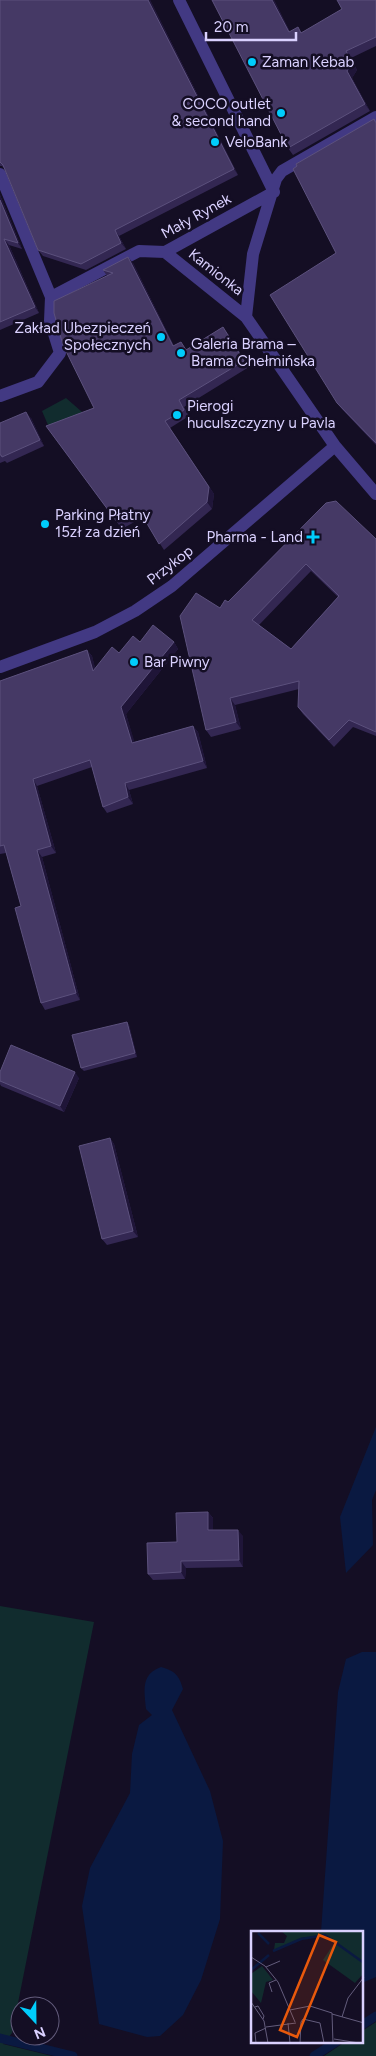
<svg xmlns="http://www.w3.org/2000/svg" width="376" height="2056" font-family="Figtree,sans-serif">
<rect width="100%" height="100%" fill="#140e24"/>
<path fill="#112c2e" d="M66 398 89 418 51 432 42 411Z
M0 1606 94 1622 12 2033 3 2044 52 2056H0Z
M376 2022V2056H324L345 2042H362V2031Z"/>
<path fill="#0a1941" d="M376 1427V1490L372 1500 373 1545 346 1573 340 1517Z
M362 1652H376V1977L362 1983V1932H321L338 1692 346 1659Z
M161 1667C175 1671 179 1675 183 1689L172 1710 210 1791 223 1841 220 1919 201 1980 183 2015 160 2036 147 2037 99 2024 82 1906 90 1868 130 1793 132 1754 139 1725 152 1715 146 1709C144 1690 141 1674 161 1667Z"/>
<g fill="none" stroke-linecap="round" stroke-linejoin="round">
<path stroke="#0a1941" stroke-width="9" d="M362 2025 376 2016
M0 2038 73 2056
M314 2056 336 2042"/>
<path stroke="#423983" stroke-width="12" d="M179 0 274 192
M0 174 51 297 50 321 60 353 38 382 0 396
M165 252 246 317 335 446 376 494
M51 297 139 251 165 252 274 192
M246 317 253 254 276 179 282 171 376 117
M0 667 95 632 135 611 172 586 335 446"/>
</g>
<path fill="#332752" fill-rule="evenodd" d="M0 0H150L238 175 119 236 126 249 86 270 43 256 38 250 5 169 2 166H0Z
M274 0 290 32H302L376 0V46L351 58 357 70 352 78 370 111 293 155 288 148Z
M376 122V445L342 409 337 403 336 253 297 166Z
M0 195 22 249 9 245 39 313 0 330Z
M133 263 174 346 186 350 228 334 249 367 184 407 189 416 170 428 214 494 212 509 164 550 143 517 122 529 46 426 94 408 107 276 103 270Z
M31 418 44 446 7 463 5 461 0 463V423Z
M326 503 376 539V736L353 727 334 747 303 714 298 707 299 689 235 705 241 729 211 737 206 730 220 608 228 602ZM311 571 338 597 291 649 259 625Z
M140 642H174L178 649 126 714 134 742 193 726 198 732 207 768 129 790 133 804 107 813 103 807 92 767 37 786 56 853 42 857 80 1000 45 1010 41 1003 21 906 6 853 0 854V681L87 650 92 656 95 669 119 653Z
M127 1022 129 1025 137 1057 84 1071 81 1068Z
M0 1072 79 1078 64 1112 1 1086 0 1084Z
M110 1138 114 1144 138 1237 107 1245 102 1239Z
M208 1512 213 1518V1530L243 1536V1567L186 1568 185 1579 153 1580 148 1574 177 1542Z"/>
<path fill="#1f1538" d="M148 0H150L238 175 234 169Z
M272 0H274L294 40 289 32Z
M346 51 351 58 357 70 352 78 370 111 365 104 347 71Z
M0 195 22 249 18 243 0 200Z
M115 230 119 236 126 249 121 243Z
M4 239 9 245 39 313 35 307Z
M128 257 133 263 177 353 173 346Z
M26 412 31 418 44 446 40 440Z
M165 421 214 494 212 509 207 502Z
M174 642 178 649 126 714 137 750 132 743 121 707Z
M87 650 92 656 98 678 93 671Z
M230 698 235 705 241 729 236 722Z
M193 726 198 732 207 768 203 761Z
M33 779 37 786 56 853 51 846Z
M125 783 129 790 133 804 128 797Z
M37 850 42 857 80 1000 76 993Z
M127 1022 129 1025 137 1057 135 1053Z
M75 1072 79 1078 64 1112 60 1106Z
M110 1138 114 1144 138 1237 133 1231Z
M208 1512 213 1518V1537L208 1530Z
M238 1530 243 1536V1567L239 1560Z
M181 1561 186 1568 185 1579 181 1572Z"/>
<path fill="#453965" stroke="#5c517d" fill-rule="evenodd" d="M0 0H148L234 169 115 230 121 243 81 264 38 250 3 165 0 162Z
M212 0H272L289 32 298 27 301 33 342 9 337 0H376V37L346 51 352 62 347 71 365 104 288 148Z
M374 119 376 123V443L337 403 270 295 336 253 293 169 297 166 296 164Z
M0 200 18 243 4 239 35 307 0 322Z
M128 257 173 346 181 342 186 350 223 327 244 361 179 400 184 410 165 421 209 487 207 502 159 544 139 510 117 522 46 426 94 408 63 345 54 313V301L113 273 103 270Z
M26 412 40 440 2 457 1 455H0V423Z
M336 501 376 539V732L349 720 329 740 298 707 299 681 230 698 236 722 206 730 180 616 196 593 220 608 225 600 228 602 326 503ZM306 564 339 596 291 649 252 620Z
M153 625 174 642 121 707 132 743 193 726 203 761 125 783 128 797 103 807 90 760 33 779 51 846 37 850 76 993 41 1003 15 908 21 906 4 845 0 846V681L87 650 93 671 112 647 119 653 133 636 140 642Z
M127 1022 135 1053 81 1068 72 1035Z
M11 1045 75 1072 60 1106 0 1081V1072Z
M110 1138 133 1231 102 1239 79 1146Z
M208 1512V1530H238L239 1560 181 1561V1572L148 1574 147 1543 177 1542 176 1513Z"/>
<g fill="#00cdfc" stroke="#140e24" stroke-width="2">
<circle cx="252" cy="62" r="5"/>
<circle cx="281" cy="113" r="5"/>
<circle cx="215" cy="142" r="5"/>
<circle cx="161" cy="337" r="5"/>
<circle cx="181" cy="353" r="5"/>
<circle cx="177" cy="415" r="5"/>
<circle cx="45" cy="524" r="5"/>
<path d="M310.5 529.5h5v5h5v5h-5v5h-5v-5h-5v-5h5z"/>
<circle cx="134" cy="662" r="5"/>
</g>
<g text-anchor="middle" stroke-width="5" stroke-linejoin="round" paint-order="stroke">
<g font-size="15" fill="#dad1ff" stroke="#140e24" text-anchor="start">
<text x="262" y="67">Zaman Kebab</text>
<text x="271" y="109" text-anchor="end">COCO outlet<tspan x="271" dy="17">&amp; second hand</tspan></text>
<text x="225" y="147">VeloBank</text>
<text x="151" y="333" text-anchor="end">Zakład Ubezpieczeń<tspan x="151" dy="17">Społecznych</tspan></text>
<text x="191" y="349">Galeria Brama –<tspan x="191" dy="17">Brama Chełmińska</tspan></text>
<text x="187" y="411">Pierogi<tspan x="187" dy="17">huculszczyzny u Pavla</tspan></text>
<text x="55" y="520">Parking Płatny<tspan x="55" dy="17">15zł za dzień</tspan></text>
<text x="303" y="542" text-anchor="end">Pharma - Land</text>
<text x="144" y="667">Bar Piwny</text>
</g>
<g font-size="15" fill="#dad1ff" stroke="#140e24">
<text transform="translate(196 216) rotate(-29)" y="5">Mały Rynek</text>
<text transform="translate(216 272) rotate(38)" y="5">Kamionka</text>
<text transform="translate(170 565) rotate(-38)" y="5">Przykop</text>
</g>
</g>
<g transform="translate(251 1931)">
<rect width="112" height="112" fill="#140e24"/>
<path d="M30 0H109L112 3V43L104 52 72 29 84 11 74 4 50 7 23 19 24 12H33L36 5ZM11 35 22 49 15 51 10 72 0 60V43Z" fill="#112c2e"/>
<path fill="none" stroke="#0a1941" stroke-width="2.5" d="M7 2 18 13M22 20 50 8 74 4 113 32M0 39 18 24"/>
<path fill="none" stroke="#635c7c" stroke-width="1" d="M0 26 14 35 27 51 44 91M15 36 29 30M21 61 18 52 25 49M0 71 13 90 17 112M4 76 7 75 13 85 12 88M39 79 59 75 81 82 82 112M81 83 113 92M91 86 97 67 113 46M50 91 52 88 69 92 73 112M37 92 39 112M15 96 45 92M83 108 108 112M5 112 4 102 15 97M49 112 50 91"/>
<path fill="#e8590c" fill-opacity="0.15" stroke="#e8590c" stroke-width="2.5" d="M68 4 85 11 46 106 29 99Z"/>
<rect width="112" height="112" fill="none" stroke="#dad1ff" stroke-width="2.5"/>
</g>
<g transform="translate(35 2021) rotate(158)"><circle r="24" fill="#140e24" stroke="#635c7c"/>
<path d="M0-4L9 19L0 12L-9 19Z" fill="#00cdfc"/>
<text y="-8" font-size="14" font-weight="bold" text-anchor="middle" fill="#dad1ff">N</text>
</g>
<path d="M206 32v8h90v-8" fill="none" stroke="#dad1ff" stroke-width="2.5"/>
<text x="214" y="32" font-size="15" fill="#dad1ff" stroke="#140e24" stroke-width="4" paint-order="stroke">20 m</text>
</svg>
